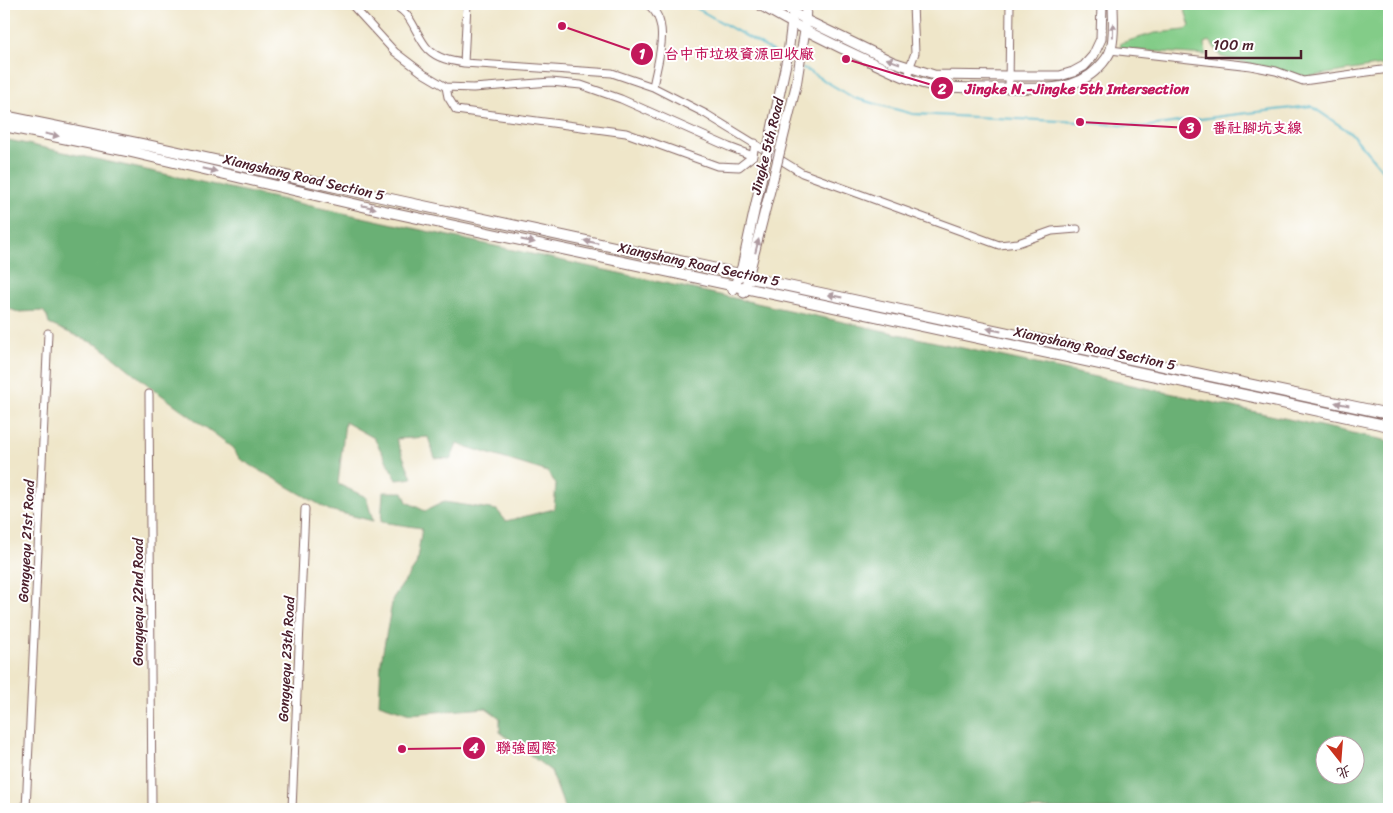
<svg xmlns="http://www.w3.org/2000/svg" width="1393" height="813" font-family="Sriracha,'LXGW WenKai TC',sans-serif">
<rect width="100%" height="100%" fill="#fff"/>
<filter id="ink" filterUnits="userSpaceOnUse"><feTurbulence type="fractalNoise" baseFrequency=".02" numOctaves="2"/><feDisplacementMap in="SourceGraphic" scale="10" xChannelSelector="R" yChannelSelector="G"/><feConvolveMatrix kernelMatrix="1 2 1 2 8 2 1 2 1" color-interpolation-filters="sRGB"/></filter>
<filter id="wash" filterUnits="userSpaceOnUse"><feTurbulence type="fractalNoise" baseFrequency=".0096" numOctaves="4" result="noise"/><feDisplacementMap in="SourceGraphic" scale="20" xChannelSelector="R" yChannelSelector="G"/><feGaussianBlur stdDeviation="1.12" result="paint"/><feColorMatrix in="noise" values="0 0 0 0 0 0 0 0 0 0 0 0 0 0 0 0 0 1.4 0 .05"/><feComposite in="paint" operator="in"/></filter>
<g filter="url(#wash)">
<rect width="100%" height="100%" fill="#efe6c9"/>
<path fill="#83cc88" stroke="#66765a" d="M1183 4H1389V64L1307 77 1221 57 1210 41 1205 43 1206 55 1120 49 1121 43 1155 33 1185 30 1190 26Z"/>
<path fill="#6ab074" stroke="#5a6850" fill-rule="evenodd" d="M4 139 1389 441V809H565L551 771 500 732V718L486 708 410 714 379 704 381 662 393 598 416 565 422 528 381 522 383 492H403L407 502 425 511 444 502 497 510 506 521 554 509 556 484 548 472 457 444 451 459 435 458 428 437 396 439 412 478 397 480 374 438 345 422 338 484 366 497 373 521 329 510 240 459 231 446 152 388 100 346 49 324 47 316 43 311 18 312 4 307ZM1326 746H1356V776H1326Z"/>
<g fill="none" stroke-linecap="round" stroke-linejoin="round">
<path stroke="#4bb5c9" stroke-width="2" d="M689 4 783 57
M803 68 854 98 913 114 1080 122 1142 127 1230 115 1311 106 1351 133 1389 178"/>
</g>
</g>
<g filter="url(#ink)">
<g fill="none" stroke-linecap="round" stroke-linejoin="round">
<g stroke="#846562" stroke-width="9">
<path id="minor" d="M351 4 395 52 424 74 446 87 473 88 551 82 581 85 621 99 729 147 753 156
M388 4C412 8 414 34 428 49 438 59 451 61 464 63L612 73 653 87
M647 4C673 22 657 62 653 87L706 114 802 173 999 245 1018 243 1052 231 1077 229
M1110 50 1251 66 1276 71 1303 81 1389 69
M464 63 467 4
M909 78 910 66 915 53 913 4
M446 87 448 97 456 110 626 133 717 166 739 167 753 156 755 143
M1009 88 1010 4
M149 394 152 809
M26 809 48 333
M292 809 305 509"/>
</g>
<g stroke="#846562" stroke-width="11">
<path id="tertiary" d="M758 4C794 25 831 44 869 61 888 70 916 84 936 86 963 89 990 88 1016 88 1045 89 1077 90 1098 68 1103 63 1109 56 1111 49 1115 35 1113 18 1113 4
M779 4 806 20 893 62 934 75 1009 76H1060L1073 72 1084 66 1093 56 1101 39 1102 4
M802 48 805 31 806 4
M788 54 794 4
M733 290 742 267 762 176
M744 293 774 175"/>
</g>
<g stroke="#846562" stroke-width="12">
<path id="secondary" d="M4 116 151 146 372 195 740 274 755 279 1389 414
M4 126 127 151 371 208 1389 426"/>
</g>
<use href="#minor" stroke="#fff" stroke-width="7"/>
<use href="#tertiary" stroke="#fff" stroke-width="9"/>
<use href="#secondary" stroke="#fff" stroke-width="10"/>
<g stroke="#846562" stroke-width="11" stroke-linecap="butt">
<path id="tertiary-bridge" d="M774 175 796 86 802 48
M762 176 788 54"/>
</g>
<use href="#tertiary-bridge" stroke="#fff" stroke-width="9"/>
</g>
<defs><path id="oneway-solid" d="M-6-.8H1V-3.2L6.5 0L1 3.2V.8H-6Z" transform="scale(1.25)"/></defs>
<g fill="#ae9aa0">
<use href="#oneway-solid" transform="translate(1113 30) rotate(-89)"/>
<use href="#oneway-solid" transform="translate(893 61) rotate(-160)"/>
<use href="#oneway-solid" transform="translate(52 135) rotate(11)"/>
<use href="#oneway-solid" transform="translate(210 170) rotate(13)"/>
<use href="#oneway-solid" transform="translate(369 207) rotate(13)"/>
<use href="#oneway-solid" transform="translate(528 241) rotate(12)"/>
<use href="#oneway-solid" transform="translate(591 242) rotate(-168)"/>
<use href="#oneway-solid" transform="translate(757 246) rotate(-76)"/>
<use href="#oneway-solid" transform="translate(835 296) rotate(-168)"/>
<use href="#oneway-solid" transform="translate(994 330) rotate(-168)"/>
<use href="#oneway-solid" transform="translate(1342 404) rotate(-168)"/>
</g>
</g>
<g text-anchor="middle" stroke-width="4" stroke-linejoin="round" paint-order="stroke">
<g font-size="14" fill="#4a1f2b" stroke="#fff">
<text transform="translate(767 146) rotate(-76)" y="5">Jingke 5th Road</text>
<text transform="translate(304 177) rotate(13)" y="5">Xiangshang Road Section 5</text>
<text transform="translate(699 264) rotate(12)" y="5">Xiangshang Road Section 5</text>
<text transform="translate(1095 348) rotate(12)" y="5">Xiangshang Road Section 5</text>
<text transform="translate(26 541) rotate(-87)" y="5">Gongyequ 21st Road</text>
<text transform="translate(138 602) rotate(-90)" y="5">Gongyequ 22nd Road</text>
<text transform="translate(286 659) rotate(-87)" y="5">Gongyequ 23th Road</text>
</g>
</g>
<path fill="none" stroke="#c2185b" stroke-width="2" d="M562 26L642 54M846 59L942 88M1080 122L1190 128M402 749L474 748"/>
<g fill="#c2185b" stroke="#fff" stroke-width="2">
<circle cx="562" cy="26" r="5"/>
<circle cx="846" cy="59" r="5"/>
<circle cx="1080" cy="122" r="5"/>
<circle cx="402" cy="749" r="5"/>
<circle cx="642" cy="54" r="12"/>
<circle cx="942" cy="88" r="12"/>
<circle cx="1190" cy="128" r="12"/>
<circle cx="474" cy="748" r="12"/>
</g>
<g font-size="15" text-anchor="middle" font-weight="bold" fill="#fff">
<text x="642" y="59">1</text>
<text x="942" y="94">2</text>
<text x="1190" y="133">3</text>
<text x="474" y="753">4</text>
</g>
<g font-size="15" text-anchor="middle" font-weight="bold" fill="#c2185b" stroke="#fff" stroke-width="4" stroke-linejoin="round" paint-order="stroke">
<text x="739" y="59">台中市垃圾資源回收廠</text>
<text x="1077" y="94">Jingke N.-Jingke 5th Intersection</text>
<text x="1257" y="133">番社腳坑支線</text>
<text x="526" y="753">聯強國際</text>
</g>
<rect width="1393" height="813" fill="none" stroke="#fff" stroke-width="20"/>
<g transform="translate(1340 760) rotate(163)"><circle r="24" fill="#ffffff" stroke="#b7a5aa"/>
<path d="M0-4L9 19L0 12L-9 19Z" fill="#c8321e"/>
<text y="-8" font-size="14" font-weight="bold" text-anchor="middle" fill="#4a1f2b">北</text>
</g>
<path d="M1206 50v8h95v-8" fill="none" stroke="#4a1f2b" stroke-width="2.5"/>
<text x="1213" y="50" font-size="15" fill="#4a1f2b" stroke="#ffffff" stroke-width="4" paint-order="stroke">100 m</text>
</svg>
